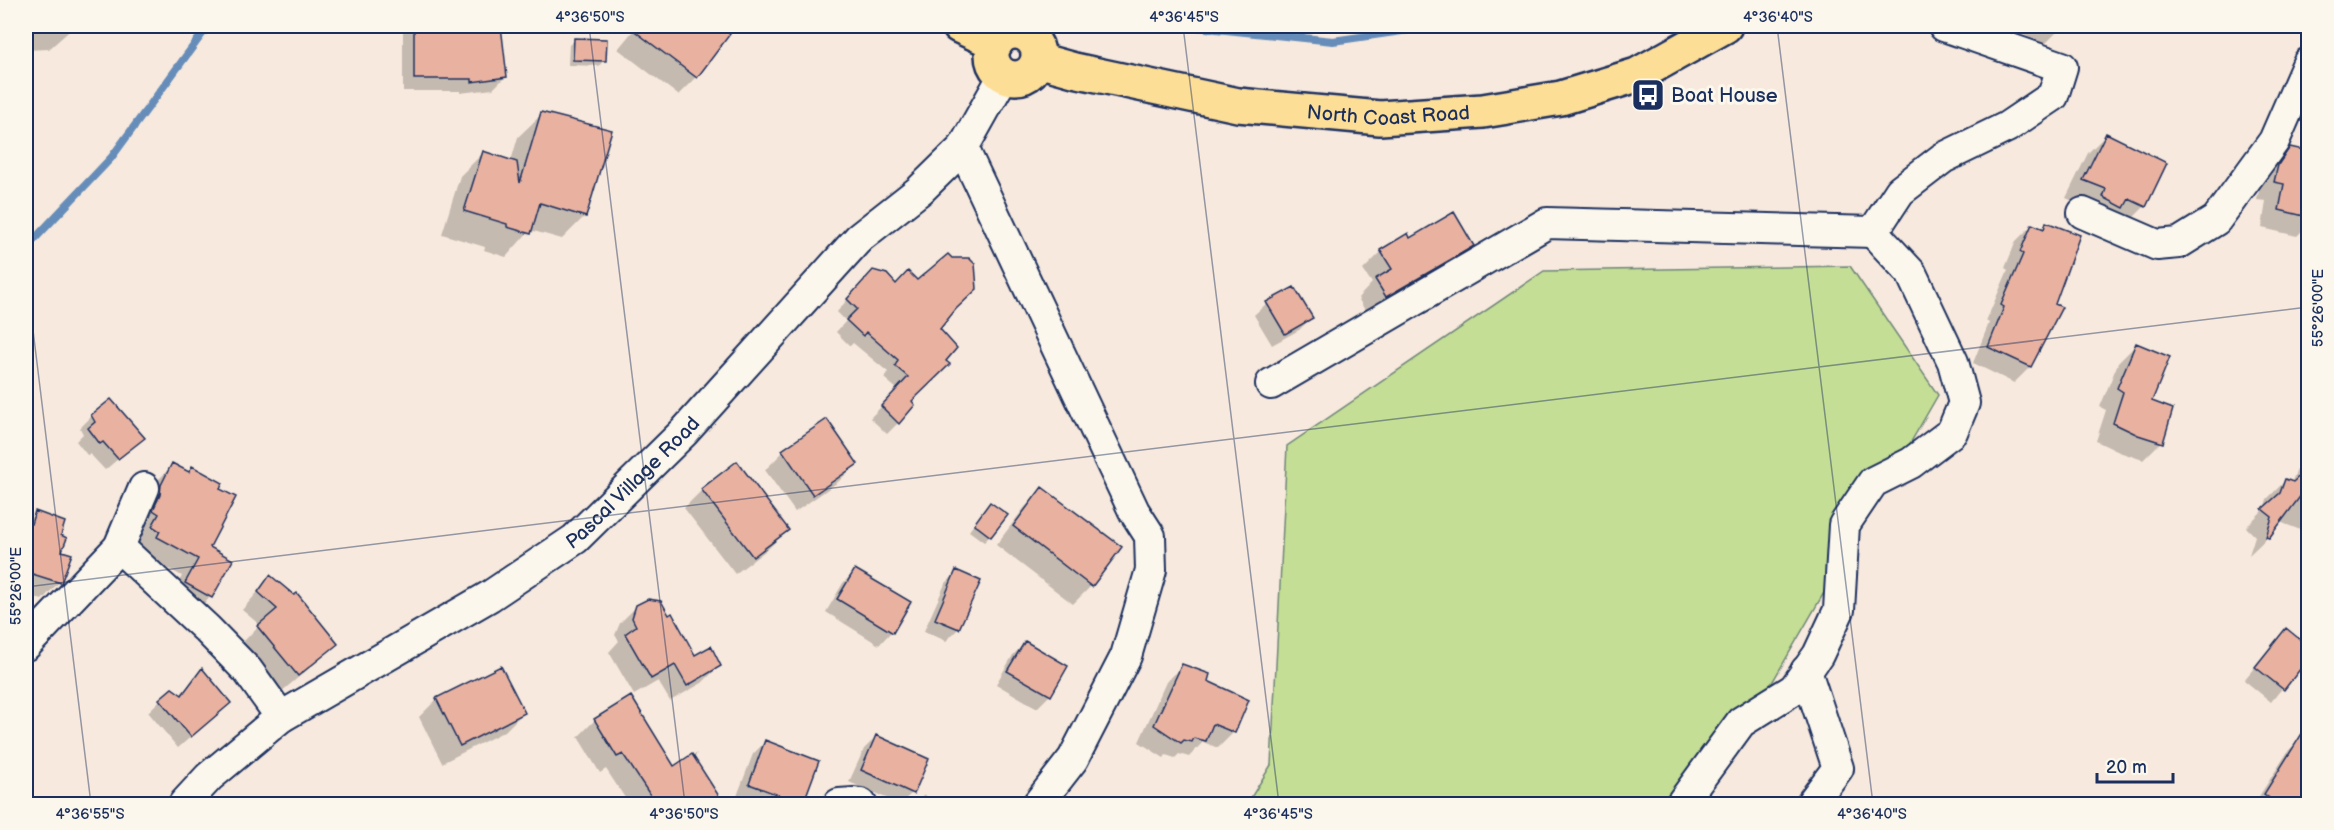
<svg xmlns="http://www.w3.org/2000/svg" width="2334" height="830" font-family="'Balsamiq Sans',sans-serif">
<rect width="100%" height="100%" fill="#f7e9dd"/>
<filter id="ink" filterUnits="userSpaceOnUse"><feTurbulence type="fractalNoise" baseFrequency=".0167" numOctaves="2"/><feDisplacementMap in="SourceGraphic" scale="12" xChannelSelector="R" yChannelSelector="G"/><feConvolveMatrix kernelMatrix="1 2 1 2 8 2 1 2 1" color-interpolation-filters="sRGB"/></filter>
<g filter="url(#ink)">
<path fill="#c4de95" stroke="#70867a" stroke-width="1.5" d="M1850 266 1938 395 1702 804H1247L1271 765 1287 446 1544 271Z"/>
<path fill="#0003" d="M26 26H75L49 49 26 50Z
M403 26H499L505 77 493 89 460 93V91H403Z
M637 26H716L728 34 696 77 678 95 618 49Z
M2007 26H2063L2044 45Z
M575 40 604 60 599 66 568 65 569 45Z
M542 114 585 216 562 239 530 230 506 257 484 250 485 247 442 234 460 176 483 153 511 161 518 137Z
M2106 135 2145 206 2127 224 2066 198 2088 153Z
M2291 149 2308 153V225L2297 236 2262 228 2266 201 2257 200 2260 185 2272 167Z
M2047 224 2053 304 2060 308 2030 367 2014 383 1973 363 1989 323 1986 321 2008 270 2005 268 2016 241 2032 225 2041 229Z
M1407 235 1410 240 1472 245 1454 263 1367 314 1358 298 1372 283 1363 270 1381 252Z
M951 259H968L976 269V289L952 311 938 330 910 401 898 423 887 434 870 418 898 390 884 378 888 372 853 343 850 346 836 332 846 321 837 312 861 283 895 285 917 282Z
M1294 289 1311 318 1299 330 1272 345 1254 315 1267 303Z
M2136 345 2161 442 2143 460 2119 452 2096 441 2106 410 2100 407 2118 363Z
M92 416 143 438 105 470 90 454 87 455 76 441 83 434 80 428Z
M826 421 856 464 838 482 795 512 765 470 783 452Z
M2308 453V533L2280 522 2268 537 2249 555 2255 536 2246 527 2264 509 2267 499 2285 481 2291 483 2301 461Z
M173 465 187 473 192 468 218 489 208 547 210 597 194 614 169 600 182 576 141 554 144 548 136 544 143 531 137 527 156 482Z
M1043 489 1091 586 1073 604 996 545 1025 507Z
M702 490 787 530 769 548 735 574 684 508Z
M985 509 990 536 984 542 969 531Z
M35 513 59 536 61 580 42 600 26 594V523Z
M855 571 909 603 891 632 879 645 826 612 843 583Z
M957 572 979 582 958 629 946 641 924 631 945 584Z
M270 578 336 643 319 660 281 692 241 644 260 625 242 610Z
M637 606 694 657 719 666 702 683 670 701 658 681 634 695 609 652 619 641 615 635 620 623Z
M2286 630 2308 648V656L2271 702 2244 680Z
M1025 643 1066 667 1049 696 1037 708 996 684 1013 655Z
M1182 666 1206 682 1234 732 1218 748 1203 742 1189 757 1179 754 1175 758 1166 755 1164 758 1139 742 1166 682Z
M202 670 229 703 178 748 148 712 160 700 180 695Z
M437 699 523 713 505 731 442 763 419 717Z
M595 720 673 768 697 753 687 773 719 800 715 804H629L606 769 600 773 578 737Z
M876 737 912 793 900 804 849 782 864 749Z
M2301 739 2308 745V804H2254L2289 750Z
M765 742 802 803 800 804H760L737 796 753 754Z
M924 795 938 804H916Z"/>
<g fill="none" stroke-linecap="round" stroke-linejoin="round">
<path stroke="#668db9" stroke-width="8" d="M1187 26 1333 41 1436 26
M26 248 111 158 208 26"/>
</g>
<path fill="#e9b2a0" stroke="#1b2f5e" stroke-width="1.5" d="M414 26H501L507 77 472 82V79H414Z
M628 26H718L730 34 697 78Z
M574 38 607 39 606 61 573 60Z
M541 112 612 130 586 217 540 203 531 234 507 227V224L464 211 483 151 517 162 520 183Z
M2106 133 2167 163 2146 207 2129 199 2124 208 2103 197 2106 189 2083 180Z
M2290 147 2308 151V217L2279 210 2284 184 2274 182 2278 165Z
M1454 212 1474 246 1386 297 1375 279 1392 269 1380 250 1408 233 1410 238Z
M2046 222 2080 235 2055 304 2062 307 2031 367 1988 347 2004 307 2001 305 2023 254 2020 252 2032 224 2044 229Z
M948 254 952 258H969L975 264 977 289 956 309 940 329 957 348 946 361 950 364 912 401 915 405 899 424 881 406 908 377 895 366 898 360 866 332 863 336 846 320 857 309 847 299 873 270 887 274 896 284 908 271 917 280Z
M1294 287 1313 318 1285 334 1266 302Z
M2136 343 2170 357 2152 401 2173 409 2163 443 2138 435 2113 423 2123 392 2117 388Z
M111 399 145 438 118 459 103 442 100 444 88 428 95 422 91 415Z
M827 419 858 464 813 495 782 450Z
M737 461 789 530 753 557 701 489Z
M172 463 189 472 192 466 223 483 220 489 236 497 210 547 233 560 212 598 185 583 198 559 157 537 160 531 152 526 159 514 153 510 160 495 161 485Z
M2308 468V486L2269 538 2266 537 2272 517 2262 509 2280 493 2285 479 2293 482Z
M1042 487 1122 547 1092 587 1013 526Z
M990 502 1008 515 991 537 974 524Z
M35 511 65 522 61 535 67 538 62 551 72 554 61 583 26 572V522L31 524Z
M855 569 911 602 893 633 837 599Z
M956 570 981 581 959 629 935 619Z
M270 575 294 595 297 593 338 644 298 676 257 626 277 609 258 592Z
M648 599 661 601 669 615 672 613 695 655 711 646 721 666 687 686 675 665 651 679 625 634 636 626 632 618 636 605Z
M2286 628 2308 646V659L2284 690 2255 667Z
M1025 641 1068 666 1051 696 1007 671Z
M1182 664 1210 674 1208 681 1249 700 1235 733 1213 724 1206 741 1194 738 1192 742 1184 740 1181 743 1154 725Z
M501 666 525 713 460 746 436 698Z
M202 668 231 703 191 737 159 699 172 688 182 695Z
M631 696 674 766 692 754 724 804H656L623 754 617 757 594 719Z
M2308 724V804H2277L2264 794Z
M876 735 929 759 914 794 861 770Z
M765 740 819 761 803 804 749 784Z"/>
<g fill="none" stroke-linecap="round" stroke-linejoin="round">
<g stroke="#1b2f5e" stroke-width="34">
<g id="minor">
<path d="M1028 35 1032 26"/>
<path d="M963 148 1134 511 1150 536 1151 570 1126 656 1073 759 1038 804"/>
<path d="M2083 213 2157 245 2179 243 2216 220 2274 141 2308 63"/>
<path d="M1271 384 1547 223 1873 232 1900 191 1943 158 2007 127 2053 96 2062 67 1944 26"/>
<path d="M119 547 207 629 248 671 281 717"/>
<path d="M26 645 119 547 144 488"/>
<path d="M1806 671 1838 768 1811 804"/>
<path id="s1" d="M184 804 209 777 281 717 490 596 575 539 684 432 859 238 920 190 963 148 1004 75"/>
<path d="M839 804 854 803 861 804"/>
<path d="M1681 804 1741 722 1794 689 1818 655 1839 610 1844 525 1873 482 1911 463 1952 432 1964 403 1953 362 1911 273 1873 232"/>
</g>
</g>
<g stroke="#1b2f5e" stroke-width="38">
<g id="major">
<path d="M959 26 996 43"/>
<circle cx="1015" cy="55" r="23"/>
<path id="s2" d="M1038 60 1074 70 1238 105 1380 118 1483 111 1561 98 1637 75 1725 26"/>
</g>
</g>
<use href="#minor" stroke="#fbf7ec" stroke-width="30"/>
<use href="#major" stroke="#fdde96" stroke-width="33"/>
</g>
</g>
<path fill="none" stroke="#1b2f5e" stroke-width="1.5" stroke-opacity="0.45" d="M589 26 685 804M1183 26 1279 804M1777 26 1873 804M26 273 91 804M26 587 2308 307"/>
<defs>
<g id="bus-square" transform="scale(1.725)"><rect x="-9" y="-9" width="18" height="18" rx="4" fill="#1b2f5e" stroke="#fbf7ec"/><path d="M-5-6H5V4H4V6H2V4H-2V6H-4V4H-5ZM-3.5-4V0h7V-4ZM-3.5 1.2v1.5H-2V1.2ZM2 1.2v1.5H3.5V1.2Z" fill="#fff"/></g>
</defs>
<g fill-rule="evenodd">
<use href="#bus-square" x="1648" y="95"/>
</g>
<g text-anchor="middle" stroke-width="6" stroke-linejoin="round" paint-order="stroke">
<g font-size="20" fill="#1b2f5e" stroke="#fbf7ec" text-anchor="start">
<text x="1671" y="102">Boat House</text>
</g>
<g font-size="20" fill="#1b2f5e" stroke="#fbf7ec">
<text dy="7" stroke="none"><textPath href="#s2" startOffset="356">North Coast Road</textPath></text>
<text dy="7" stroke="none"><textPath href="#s1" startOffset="555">Pascal Village Road</textPath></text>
</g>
</g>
<rect width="2334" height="830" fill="none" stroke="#fbf7ec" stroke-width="66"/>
<path d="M2097 773v9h76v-9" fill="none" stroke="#1b2f5e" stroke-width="3"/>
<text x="2106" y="773" font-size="18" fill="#1b2f5e" stroke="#fbf7ec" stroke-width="4.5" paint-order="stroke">20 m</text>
<rect x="33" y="33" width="2268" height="764" fill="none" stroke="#1b2f5e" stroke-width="2"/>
<g font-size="15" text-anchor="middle" fill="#1b2f5e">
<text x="590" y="22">4°36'50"S</text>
<text x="1184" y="22">4°36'45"S</text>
<text x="1778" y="22">4°36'40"S</text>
<text transform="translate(2318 308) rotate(-90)" y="5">55°26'00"E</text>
<text transform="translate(16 586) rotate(-90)" y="5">55°26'00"E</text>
<text x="90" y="819">4°36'55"S</text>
<text x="684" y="819">4°36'50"S</text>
<text x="1278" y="819">4°36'45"S</text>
<text x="1872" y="819">4°36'40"S</text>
</g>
</svg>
